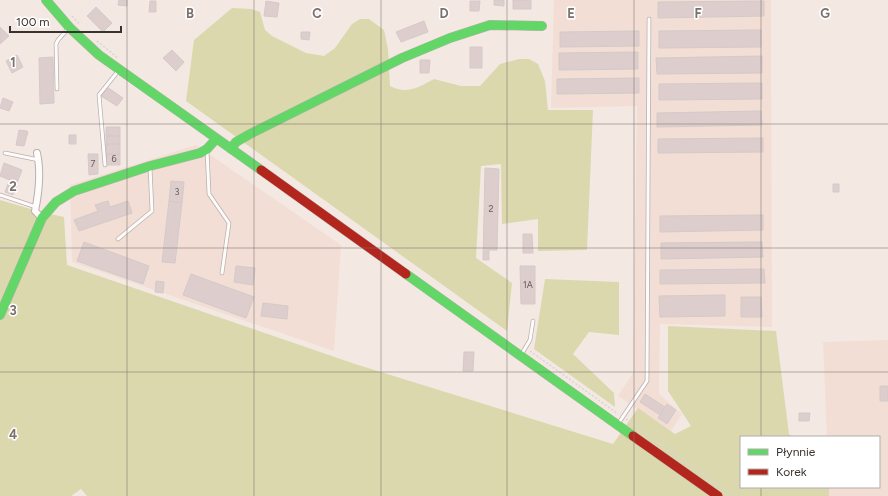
<svg xmlns="http://www.w3.org/2000/svg" width="888" height="496" font-family="Figtree,sans-serif">
<rect width="100%" height="100%" fill="#f4e8e3"/>
<path fill="#f2ded4" d="M554 0H771L772 327 660 324 659 394 682 414 671 431 618 396 633 373 637 106 551 108Z
M196 145 341 245 334 351 72 262 70 185Z
M888 340V496H829V487H879V437H827L823 342Z"/>
<path fill="#dcd8ae" d="M232 8 251 9 260 12 265 30 272 36 306 53 324 56 335 48 352 24 360 19H369L384 30 388 49 390 86C407 95 419 87 434 79L461 86H480L500 64 519 59H529L538 64 545 81 548 110H593L587 250 538 251V219L502 224 501 164 481 166 476 258 512 283 507 331 186 101 194 40Z
M0 200 41 212 64 217 67 265 355 364 613 444 638 408 675 434 691 426 668 391V326L776 331 789 434 793 437H741V487H829V496H87L81 489 71 496H0Z
M545 279 619 282V335L589 332 573 354 614 393 615 407 534 349Z"/>
<path fill="#ddcecd" stroke="#d4cac8" d="M119 0H127V6L118 5Z
M494 0H504V6L494 5Z
M513 0H531V9H513Z
M150 1H156V12H149Z
M266 1 279 3 277 17 264 16Z
M470 1H480L479 11H470Z
M764 1V16L658 18V2Z
M96 7 112 23 103 32 87 16Z
M424 21 428 32 401 42 396 32Z
M0 27 9 36 0 44Z
M761 30V47L659 48V31Z
M639 31V46L560 47V32Z
M301 32H310L309 40 301 39Z
M470 47H482V68H470Z
M172 50 184 62 176 71 163 58Z
M638 52V69L559 70V53Z
M17 55 23 67 12 73 6 61Z
M762 56V73L657 74 656 58Z
M53 57 54 103 40 104 39 58Z
M420 60H430L429 73H420Z
M639 78V93L557 94V79Z
M762 83V99L659 100V84Z
M107 87 123 98 117 106 101 96Z
M3 98 13 102 9 111 0 108Z
M761 111 762 125 657 127V113Z
M106 127H120V136H106Z
M19 130 27 131 28 132 24 146 16 145Z
M69 135H76V144H69Z
M106 136H120V144H106Z
M763 138V152L658 153V139Z
M106 144H120V154H106Z
M88 154H98V174L89 175Z
M106 154H120V165H106Z
M4 163 22 170 17 183 0 176Z
M485 168 499 169 497 250H489V260H483Z
M171 181 184 182 182 203 169 201Z
M8 184 17 186 13 195 5 192Z
M833 184H839V192H833Z
M108 201 110 207 128 201 132 213 79 231 74 220 98 211 95 205Z
M169 201 182 203 175 263 162 262Z
M763 215V230L660 232V216Z
M523 234H532L533 253H523Z
M84 242 149 266 143 284 77 261Z
M762 242 763 257 661 259V243Z
M236 266 255 268 253 285 234 282Z
M520 266H535V304H521Z
M764 269 765 283 660 284V270Z
M191 274 254 297 246 318 183 295Z
M156 281 164 282 163 293 155 292Z
M725 295V316L660 317 659 296Z
M741 297H761L762 317H741Z
M263 303 288 306 287 319 261 316Z
M464 352H474L473 371H463Z
M880 386H888V401H880Z
M645 394 665 407 660 415 640 402Z
M667 404 676 410 667 424 658 418Z
M799 413H810L809 421H799Z"/>
<g fill="none" stroke-linecap="round" stroke-linejoin="round">
<g stroke="#bab0ad" stroke-width="4.5">
<path id="lane" d="M57 89 56 44 58 40 68 29
M207 150 209 194 229 223 222 273
M5 153 39 160
M105 165 99 95 119 70
M0 195 36 207
M118 239 152 211 150 167
M521 355 530 340 533 321
M618 424 647 381 649 19"/>
</g>
<g stroke="#bab0ad" stroke-width="8">
<path id="street" d="M37 153C41 171 39 192 35 211L42 218"/>
</g>
<g stroke="#bab0ad" stroke-width="10">
<path id="fast" d="M46 0 70 28 99 55 261 170
M231 149 236 142 250 134 402 58 450 38 490 25 542 26
M406 274 633 436
M0 315 42 218 56 202 74 191 150 166 200 153 207 149 216 139"/>
</g>
<g stroke="#bab0ad" stroke-width="10">
<path id="jam" d="M261 170 406 274
M633 436 718 496"/>
</g>
<path stroke="#d9d5d5" stroke-width="1.5" stroke-dasharray="2 2" stroke-linecap="butt" d="M72 16 80 25
M97 41 118 58
M0 244 20 249
M0 326 2 322
M530 351 618 414
M626 419 734 496"/>
<use href="#lane" stroke="#fdfcfb" stroke-width="3"/>
<use href="#street" stroke="#fdfcfb" stroke-width="6"/>
<use href="#fast" stroke="#63d668" stroke-width="9"/>
<use href="#jam" stroke="#b3261e" stroke-width="9"/>
</g>
<path fill="none" stroke="#7b726d" stroke-width="1" stroke-opacity="0.55" d="M127 0V496M254 0V496M381 0V496M507 0V496M634 0V496M761 0V437M0 124H888M0 248H888M0 372H888M761 487V496"/>
<g text-anchor="middle" stroke-width="3" stroke-linejoin="round" paint-order="stroke">
<g font-size="9" fill="#665c59">
<text x="114" y="162">6</text>
<text x="93" y="167">7</text>
<text x="177" y="195">3</text>
<text x="491" y="212">2</text>
<text x="528" y="288">1A</text>
</g>
</g>
<g font-size="13" text-anchor="middle" font-weight="bold" fill="#7b726d" stroke="#fff" stroke-width="3" stroke-linejoin="round" paint-order="stroke">
<text x="190" y="18">B</text>
<text x="317" y="18">C</text>
<text x="444" y="18">D</text>
<text x="571" y="18">E</text>
<text x="698" y="18">F</text>
<text x="825" y="18">G</text>
<text x="13" y="67">1</text>
<text x="13" y="191">2</text>
<text x="13" y="315">3</text>
<text x="13" y="439">4</text>
</g>
<rect x="740" y="436" width="140" height="52" fill="#ffffff" stroke="#b0adab"/>
<rect x="748" y="449" width="20" height="6" fill="#63d668" stroke="#b0adab"/>
<text x="776" y="456" font-size="12" fill="#3a322e">Płynnie</text>
<rect x="748" y="469" width="20" height="6" fill="#b3261e" stroke="#b0adab"/>
<text x="776" y="476" font-size="12" fill="#3a322e">Korek</text>
<path d="M10 26v6h111v-6" fill="none" stroke="#3a322e" stroke-width="2"/>
<text x="16" y="26" font-size="12" fill="#3a322e" stroke="#ffffff" stroke-width="3" paint-order="stroke">100 m</text>
</svg>
